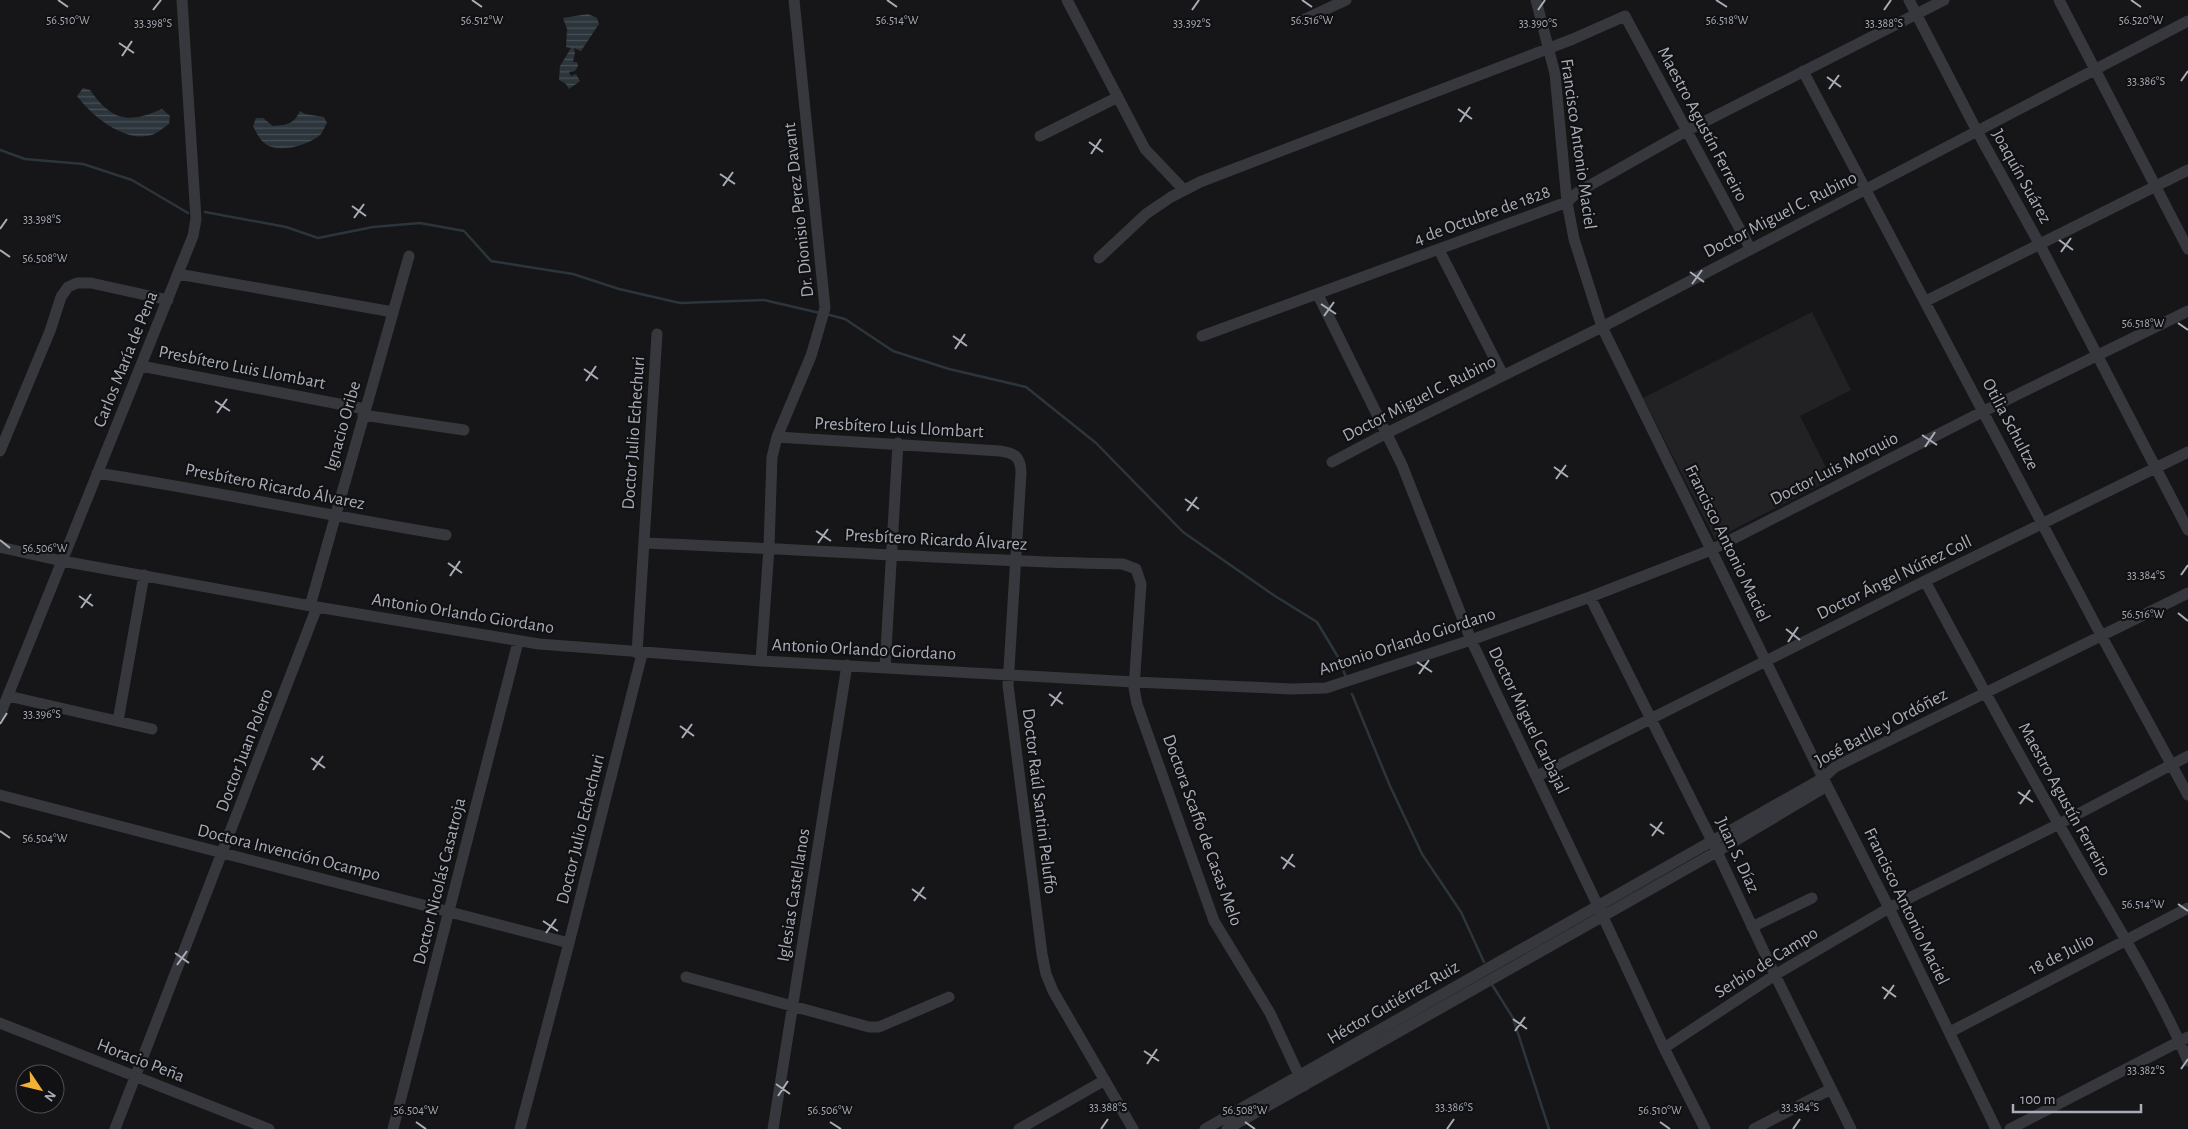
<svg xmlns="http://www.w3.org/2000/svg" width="2188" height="1129" font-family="'Alegreya Sans',sans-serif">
<defs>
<pattern id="water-rules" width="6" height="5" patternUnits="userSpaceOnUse" patternTransform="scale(1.25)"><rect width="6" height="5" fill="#2c353c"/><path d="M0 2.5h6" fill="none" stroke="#485056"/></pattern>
</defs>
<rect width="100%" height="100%" fill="#161618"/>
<path fill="#222225" d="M1812 312 1851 390 1800 416 1832 479 1715 539 1643 398Z"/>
<path fill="url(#water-rules)" d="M588 14 597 18 599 24 581 51 574 48 575 53 573 62H577L578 66 575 71 569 72 571 76 576 74 580 81 569 89 566 84 559 80 560 66 571 48 566 47 567 29 563 18Z
M83 88 90 90C112 121 128 124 162 109L170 116 169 124C164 127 158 133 152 135 124 143 92 116 77 96Z
M300 111 305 114 324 117 327 123C325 126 323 131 321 134 310 145 281 153 267 145 260 140 256 133 253 126L256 118H263L273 126C287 125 294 124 300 111Z"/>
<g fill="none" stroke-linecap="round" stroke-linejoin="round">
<path stroke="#2c353c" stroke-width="2.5" d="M0 150 25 159 83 164 132 180 188 213
M205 212 286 227 318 238 373 227 420 223 464 231 491 261 573 274 619 289 680 303 764 300 820 313
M826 314 845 319 893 351 949 369 1026 387 1096 443 1183 532 1275 596 1317 622 1338 657 1346 677
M1352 694 1390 786 1422 854 1461 912 1484 962
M1491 983 1513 1018 1549 1129"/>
<path stroke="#37383d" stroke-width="11" d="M1067 0 1145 149 1184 190
M1536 0 1555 74 1567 202 1574 239 1602 327 1823 778 1889 908 1996 1129
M1909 0 1977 131 2040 245 2188 530
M2059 0 2188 249
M1303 20 1346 0
M1803 71 2101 635 2188 795
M1040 136 1118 97
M1439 250 1503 375
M1099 258 1146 214 1171 197 1200 182 1573 39 1625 16 1750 248
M178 274 393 312
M1318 295 1402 465 1471 640 1598 906 1664 1048 1705 1129
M1926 301 2188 170
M1202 336 1567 202 1578 192 1688 130 1944 0
M141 366 365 409
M363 415 464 430
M777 437 1000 451C1015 453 1021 457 1021 473L1008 685 1042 954 1046 974 1053 991 1133 1129
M0 451 50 331 61 297 68 287 77 283H91L168 300
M1332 462 1385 434 1602 327 2188 21
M97 473C214 491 330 516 446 535
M644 543C803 549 963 561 1123 564L1136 569 1141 584 1134 688 1137 704 1214 921 1270 1013 1304 1086
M0 547 62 561 317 607 539 644 761 661 1134 682 1292 689 1326 688 1471 640 1590 597 1711 550 1984 411 2188 311
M1925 581C1972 668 2019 756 2069 842 2109 913 2156 986 2188 1061
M1590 597 1712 841 1775 975 1851 1129
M310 606 409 256
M637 653 657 334
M761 661 769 547 772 457 777 437 811 356 825 308 794 0
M885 667 898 443
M8 696 152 729
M0 715 193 236 196 219 182 0
M118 721 144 575
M1537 776 1925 581 2188 452
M0 795 569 943
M1752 927 1812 898
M686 977 869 1027H879L949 997
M0 1023 269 1129
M1950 1032 2188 908
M1664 1048 1775 975 1889 908 2059 824 2188 756
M115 1129 317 607
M393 1129 518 642
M520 1129 569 943 642 654
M773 1129 847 665
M1019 1129 1105 1080
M1205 1129 1823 778 1835 767 2188 593
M1227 1129 1718 851 1827 786
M1754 1129 1831 1089
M2010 1129 2188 1037"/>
</g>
<path fill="none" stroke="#a8adb8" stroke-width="2" d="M58 0 68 7M472 0 482 7M887 0 897 7M1302 0 1312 7M1716 0 1727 7M2131 0 2141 7M153 10 161 0M1192 10 1199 0M1538 10 1545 0M1884 10 1891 0M119 43 134 53M122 56 132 41M1827 77 1841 87M2181 81 2188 71M1829 89 1839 75M1458 109 1472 119M1460 122 1470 107M1089 142 1103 152M1091 154 1101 139M720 174 735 184M723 186 733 172M352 206 366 216M354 218 364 204M0 229 7 219M2059 240 2073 250M0 250 10 257M2061 252 2071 238M1690 272 1704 282M1692 284 1702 270M1321 304 1336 314M1324 316 1334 302M2178 323 2188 330M953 336 967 346M955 349 965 334M584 369 598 379M586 381 596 366M215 401 230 411M217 413 227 399M1922 435 1937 445M1925 447 1935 432M1554 467 1568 477M1556 479 1566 465M1185 499 1199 509M1187 511 1197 497M816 531 831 541M0 540 10 548M818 543 828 529M448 563 462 573M2181 575 2188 565M450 576 460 561M79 596 93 606M81 608 91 594M2178 613 2188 621M1786 629 1800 640M1788 642 1798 627M1417 662 1432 672M1419 674 1429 660M1049 694 1063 704M1051 706 1061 692M0 724 7 713M680 726 694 736M682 738 692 724M311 758 325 768M313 770 323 756M2018 792 2033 802M2020 804 2030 790M1650 824 1664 834M0 831 10 838M1652 836 1662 822M1281 857 1295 867M1283 869 1293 854M912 889 926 899M914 901 924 887M2178 904 2188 911M543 921 558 931M546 933 556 919M175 953 189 963M177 965 187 951M1882 987 1896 997M1884 999 1894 985M1513 1019 1527 1029M1515 1031 1525 1017M1144 1051 1159 1061M1147 1064 1157 1049M2181 1069 2188 1059M776 1084 790 1094M778 1096 788 1081M416 1122 426 1129M830 1122 841 1129M1245 1122 1255 1129M1660 1122 1670 1129M1101 1129 1108 1119M1447 1129 1454 1119M1793 1129 1800 1119"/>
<g text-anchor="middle" stroke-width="4.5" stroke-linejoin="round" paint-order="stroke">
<g font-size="18" fill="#a8adb8" stroke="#111113">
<text transform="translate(1703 124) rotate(62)" y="6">Maestro Agustín Ferreiro</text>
<text transform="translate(1579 144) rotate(82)" y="6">Francisco Antonio Maciel</text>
<text transform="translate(2022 176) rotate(61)" y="6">Joaquín Suárez</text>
<text transform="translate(798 210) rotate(-96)" y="6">Dr. Dionisio Perez Davant</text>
<text transform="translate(1780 214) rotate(-27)" y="6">Doctor Miguel C. Rubino</text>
<text transform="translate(1482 215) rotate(-20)" y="6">4 de Octubre de 1828</text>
<text transform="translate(125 359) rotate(-68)" y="6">Carlos María de Pena</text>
<text transform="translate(242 367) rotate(11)" y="6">Presbítero Luis Llombart</text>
<text transform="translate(1419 398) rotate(-27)" y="6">Doctor Miguel C. Rubino</text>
<text transform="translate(2011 424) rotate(62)" y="6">Otilia Schultze</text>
<text transform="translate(342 426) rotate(-74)" y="6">Ignacio Oribe</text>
<text transform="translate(899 427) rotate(3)" y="6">Presbítero Luis Llombart</text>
<text transform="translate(633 433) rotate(-86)" y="6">Doctor Julio Echechuri</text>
<text transform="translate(1834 468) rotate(-27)" y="6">Doctor Luis Morquio</text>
<text transform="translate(275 486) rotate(11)" y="6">Presbítero Ricardo Álvarez</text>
<text transform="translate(936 539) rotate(3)" y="6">Presbítero Ricardo Álvarez</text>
<text transform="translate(1728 543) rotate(64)" y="6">Francisco Antonio Maciel</text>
<text transform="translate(1894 577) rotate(-26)" y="6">Doctor Ángel Núñez Coll</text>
<text transform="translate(463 613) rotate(9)" y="6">Antonio Orlando Giordano</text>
<text transform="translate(1407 641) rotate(-18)" y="6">Antonio Orlando Giordano</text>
<text transform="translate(864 649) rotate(3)" y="6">Antonio Orlando Giordano</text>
<text transform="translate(1529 720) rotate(64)" y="6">Doctor Miguel Carbajal</text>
<text transform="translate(1881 727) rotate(-28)" y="6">José Batlle y Ordóñez</text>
<text transform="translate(244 750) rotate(-69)" y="6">Doctor Juan Polero</text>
<text transform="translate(2065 799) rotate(61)" y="6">Maestro Agustín Ferreiro</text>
<text transform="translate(1040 801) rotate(83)" y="6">Doctor Raúl Santini Peluffo</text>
<text transform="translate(580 829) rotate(-76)" y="6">Doctor Julio Echechuri</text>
<text transform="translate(1203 830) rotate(70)" y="6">Doctora Scaffo de Casas Melo</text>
<text transform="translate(289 852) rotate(14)" y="6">Doctora Invención Ocampo</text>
<text transform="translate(1738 855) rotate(65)" y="6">Juan S. Díaz</text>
<text transform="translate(439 881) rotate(-76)" y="6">Doctor Nicolás Casatroja</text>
<text transform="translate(793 895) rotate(-81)" y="6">Iglesias Castellanos</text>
<text transform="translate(1907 906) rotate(64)" y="6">Francisco Antonio Maciel</text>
<text transform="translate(2061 954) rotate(-27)" y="6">18 de Julio</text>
<text transform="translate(1766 962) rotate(-32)" y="6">Serbio de Campo</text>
<text transform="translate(1393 1002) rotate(-30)" y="6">Héctor Gutiérrez Ruiz</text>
<text transform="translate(141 1060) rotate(21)" y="6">Horacio Peña</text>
</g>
</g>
<g font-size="12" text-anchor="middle" fill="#a8adb8" stroke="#111113" stroke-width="4.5" stroke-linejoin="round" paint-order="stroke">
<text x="2141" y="24">56.520°W</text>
<text x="68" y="24">56.510°W</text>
<text x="482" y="24">56.512°W</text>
<text x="897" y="24">56.514°W</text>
<text x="1312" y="24">56.516°W</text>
<text x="1727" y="24">56.518°W</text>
<text x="153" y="27">33.398°S</text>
<text x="1192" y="27">33.392°S</text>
<text x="1538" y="27">33.390°S</text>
<text x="1884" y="27">33.388°S</text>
<text x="2146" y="85">33.386°S</text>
<text x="42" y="223">33.398°S</text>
<text x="45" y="262">56.508°W</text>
<text x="2143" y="327">56.518°W</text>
<text x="45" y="552">56.506°W</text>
<text x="2146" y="579">33.384°S</text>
<text x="2143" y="618">56.516°W</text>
<text x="42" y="718">33.396°S</text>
<text x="45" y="842">56.504°W</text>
<text x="2143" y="908">56.514°W</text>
<text x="2146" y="1074">33.382°S</text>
<text x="1108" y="1111">33.388°S</text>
<text x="1454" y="1111">33.386°S</text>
<text x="1800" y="1111">33.384°S</text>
<text x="416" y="1114">56.504°W</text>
<text x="830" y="1114">56.506°W</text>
<text x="1245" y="1114">56.508°W</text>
<text x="1660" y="1114">56.510°W</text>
</g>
<g transform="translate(40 1089) rotate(125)"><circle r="24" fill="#111113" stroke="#4d4f55"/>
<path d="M0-4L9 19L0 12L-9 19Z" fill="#f2b134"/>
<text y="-8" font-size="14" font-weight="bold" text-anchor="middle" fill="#a8adb8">N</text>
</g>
<path d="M2013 1104v8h128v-8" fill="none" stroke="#a8adb8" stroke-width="2.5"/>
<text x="2020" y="1104" font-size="15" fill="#a8adb8" stroke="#111113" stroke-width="4" paint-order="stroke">100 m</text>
</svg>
